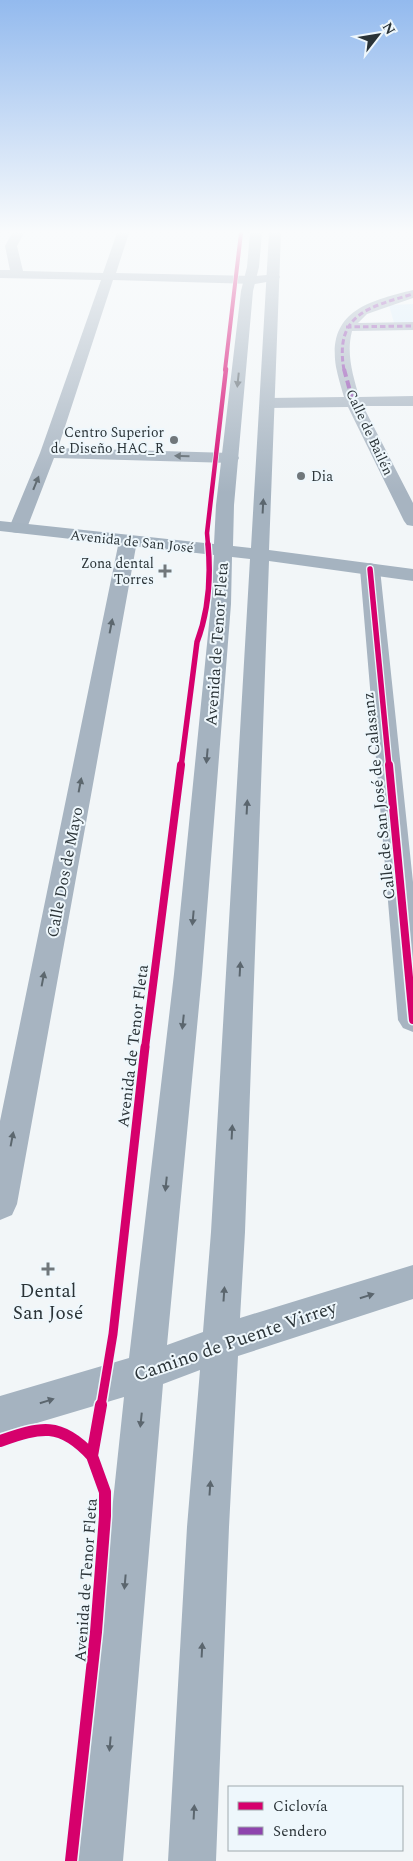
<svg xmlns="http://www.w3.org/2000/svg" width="413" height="1861" font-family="Spectral,serif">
<rect width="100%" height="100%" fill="#f2f6f8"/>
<path fill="#dbeefa" d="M413 304V323H394L389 305Z"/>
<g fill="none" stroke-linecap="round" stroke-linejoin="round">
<path fill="#a7b4c1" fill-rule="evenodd" d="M12 233H24L17 246 23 271 103 273 117 233H129L116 273 255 276 278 274 280 277 278 280 255 284 113 280 58 448 231 453 237 454 239 458 237 462 231 463 54 458 27 528 24 532 18 533 12 532 9 528 40 453 101 280 0 278V270H10L5 246Z
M413 290V298L367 314 358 323 413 322V330L352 331C346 354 353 375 359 397L413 396V406H363L413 503V526L407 525 404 521 348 407 268 408 263 406 260 403 263 400 268 398 344 397C341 387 338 377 336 367 327 311 369 301 413 290Z
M128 535 135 537 137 541 17 1204 12 1215 0 1220V1121L119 541 121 537Z
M370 563 377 565 380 569 413 882V1032L403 1028 398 1020 360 569 363 565Z"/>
<path fill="#a5b3c0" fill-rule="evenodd" d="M250 233H262L259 267 253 291 234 505 233 546 251 548 269 233H281L269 550 413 569V581L269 561 245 1232 240 1318 413 1265V1299L238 1356 229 1527 216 1861H168L187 1527 200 1370 163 1384 123 1861H75L124 1397 0 1434V1396L129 1358 174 974 211 604 214 555 0 531V521L214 544 216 505 241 291 247 267ZM232 557 250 559 211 1232 203 1332 167 1345 202 974 231 604Z"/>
<path stroke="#8e44ad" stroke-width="3" stroke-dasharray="5.5 3" stroke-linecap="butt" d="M346 327 413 326
M344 370C334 314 369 307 413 294"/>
<path stroke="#8e44ad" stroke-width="4" stroke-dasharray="8 4" stroke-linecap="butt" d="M344 369 353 402"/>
<g stroke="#eef7fc" stroke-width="5">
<path id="cycleway-far5" d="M225 370 241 233"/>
</g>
<g stroke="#eef7fc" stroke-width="6">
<path id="cycleway-far4" d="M208 545 207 533 226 369"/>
</g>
<g stroke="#eef7fc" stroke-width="8">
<path id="cycleway-far3" d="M370 569 389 767
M181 767 197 642C209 610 211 577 208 544"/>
</g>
<g stroke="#eef7fc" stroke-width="11">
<path id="cycleway-far2" d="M389 765 413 1020
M145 1048 181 765"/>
</g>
<g stroke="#eef7fc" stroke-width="12">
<path id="cycleway-far1" d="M101 1406 113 1334 145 1047"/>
</g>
<g stroke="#eef7fc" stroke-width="15">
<path id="cycleway" d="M0 1441C41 1427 60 1421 92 1456
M71 1861 96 1632 105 1516V1492L92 1456 101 1405"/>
</g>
<use href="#cycleway-far5" stroke="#d6006c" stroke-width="4"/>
<use href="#cycleway-far4" stroke="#d6006c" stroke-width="4.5"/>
<use href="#cycleway-far3" stroke="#d6006c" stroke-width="5.5"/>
<use href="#cycleway-far2" stroke="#d6006c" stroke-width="8"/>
<use href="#cycleway-far1" stroke="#d6006c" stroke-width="9"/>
<use href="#cycleway" stroke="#d6006c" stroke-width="12"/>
</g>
<defs><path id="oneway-solid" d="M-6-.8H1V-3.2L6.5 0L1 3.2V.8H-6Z" transform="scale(1.25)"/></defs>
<g fill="#5b666e">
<use href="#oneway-solid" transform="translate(238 380) rotate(96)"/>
<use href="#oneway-solid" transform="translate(263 506) rotate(-87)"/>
<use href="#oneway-solid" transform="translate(207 756) rotate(95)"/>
<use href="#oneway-solid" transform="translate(247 807) rotate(-87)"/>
<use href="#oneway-solid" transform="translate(193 918) rotate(95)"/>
<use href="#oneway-solid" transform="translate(240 969) rotate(-87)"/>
<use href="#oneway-solid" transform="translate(183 1022) rotate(96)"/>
<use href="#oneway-solid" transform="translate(232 1132) rotate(-87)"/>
<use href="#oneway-solid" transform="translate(166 1184) rotate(96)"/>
<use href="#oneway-solid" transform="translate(224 1294) rotate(-86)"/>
<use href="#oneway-solid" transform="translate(367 1296) rotate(-17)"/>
<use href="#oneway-solid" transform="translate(47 1401) rotate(-17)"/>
<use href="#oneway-solid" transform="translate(141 1420) rotate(96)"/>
<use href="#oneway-solid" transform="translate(210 1488) rotate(-86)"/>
<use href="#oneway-solid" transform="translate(125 1582) rotate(95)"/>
<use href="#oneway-solid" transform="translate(202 1650) rotate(-87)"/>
<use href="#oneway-solid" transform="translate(110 1744) rotate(95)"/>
<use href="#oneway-solid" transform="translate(194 1812) rotate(-87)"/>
</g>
<g fill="#5c676e">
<use href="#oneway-solid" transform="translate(182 456) rotate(-178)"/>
<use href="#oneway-solid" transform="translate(36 483) rotate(-68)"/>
<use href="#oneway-solid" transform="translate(111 626) rotate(-79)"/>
<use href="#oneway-solid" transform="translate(80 785) rotate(-79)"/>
<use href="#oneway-solid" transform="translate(43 979) rotate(-79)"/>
<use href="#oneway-solid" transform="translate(12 1139) rotate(-79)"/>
</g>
<linearGradient id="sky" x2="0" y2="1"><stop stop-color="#93baee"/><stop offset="0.47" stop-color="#f9fbfc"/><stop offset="1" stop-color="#f9fbfc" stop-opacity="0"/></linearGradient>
<rect width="413" height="493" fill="url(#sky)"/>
<g fill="#70777b" stroke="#eef7fc" stroke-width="2">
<circle cx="174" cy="440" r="5"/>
<circle cx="301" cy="476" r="5"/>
<path d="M162.5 563.5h5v5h5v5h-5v5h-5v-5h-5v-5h5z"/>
<path d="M45.5 1261.5h5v5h5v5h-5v5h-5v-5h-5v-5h5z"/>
</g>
<g text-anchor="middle" stroke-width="4" stroke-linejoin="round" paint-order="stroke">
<g font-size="14" fill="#2a3337" stroke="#eef7fc" text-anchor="end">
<text x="164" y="437">Centro Superior<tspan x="164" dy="16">de Diseño HAC_R</tspan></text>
<text x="311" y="481" text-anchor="start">Dia</text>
<text x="154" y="568">Zona dental<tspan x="154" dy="16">Torres</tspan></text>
</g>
<g font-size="14" fill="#2a3337" stroke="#eef7fc">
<text transform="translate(370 432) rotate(65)" y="5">Calle de Bailén</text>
<text transform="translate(132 541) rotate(6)" y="5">Avenida de San José</text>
</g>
<g font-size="16" fill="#2a3337" stroke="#eef7fc">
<text transform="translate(216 644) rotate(-86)" y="6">Avenida de Tenor Fleta</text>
<text transform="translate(378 796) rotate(-96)" y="6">Calle de San José de Calasanz</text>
<text transform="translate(64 872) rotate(-79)" y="6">Calle Dos de Mayo</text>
<text transform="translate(132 1046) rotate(-83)" y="6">Avenida de Tenor Fleta</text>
<text transform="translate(85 1580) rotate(-86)" y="6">Avenida de Tenor Fleta</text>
</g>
<g font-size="19" fill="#2a3337" stroke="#eef7fc">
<text x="48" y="1297">Dental<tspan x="48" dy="22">San José</tspan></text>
</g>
<g font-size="19" fill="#2a3337" stroke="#eef7fc">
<text transform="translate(235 1340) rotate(-19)" y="7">Camino de Puente Virrey</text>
</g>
</g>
<rect x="228" y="1786" width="175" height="65" fill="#eef7fc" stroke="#a0a9ad"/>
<rect x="238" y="1802" width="25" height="8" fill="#d6006c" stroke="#a0a9ad"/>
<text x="273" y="1811" font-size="15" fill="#2a3337">Ciclovía</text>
<rect x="238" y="1827" width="25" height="8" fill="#8e44ad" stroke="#a0a9ad"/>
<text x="273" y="1836" font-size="15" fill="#2a3337">Sendero</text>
<g transform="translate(378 35) rotate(59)" stroke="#eef7fc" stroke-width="4" paint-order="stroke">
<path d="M0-4L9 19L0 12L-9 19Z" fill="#2a3337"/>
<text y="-8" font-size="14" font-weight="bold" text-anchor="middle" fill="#2a3337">N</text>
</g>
</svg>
